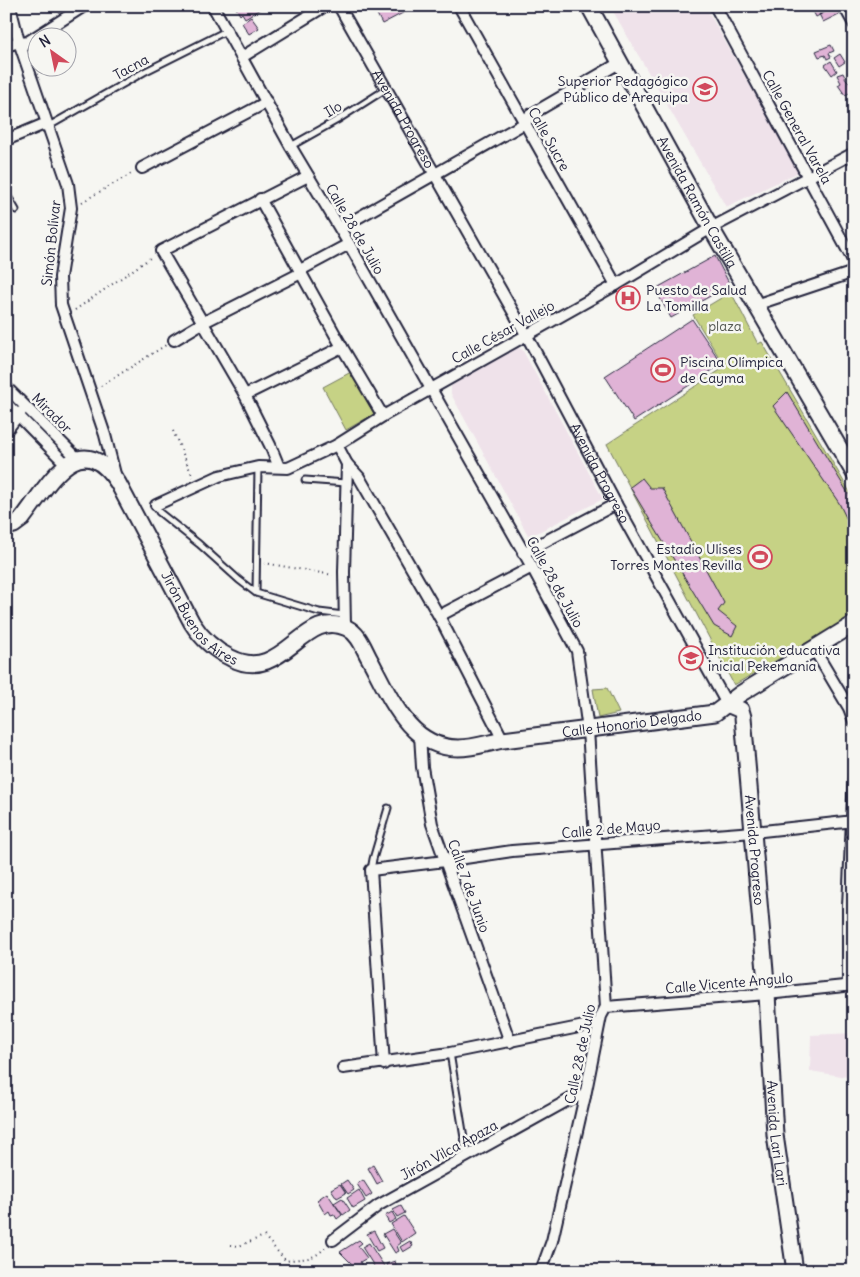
<svg xmlns="http://www.w3.org/2000/svg" width="860" height="1277" font-family="Delius,sans-serif">
<rect width="100%" height="100%" fill="#f6f6f2"/>
<filter id="ink" filterUnits="userSpaceOnUse"><feTurbulence type="fractalNoise" baseFrequency=".02" numOctaves="2"/><feDisplacementMap in="SourceGraphic" scale="10" xChannelSelector="R" yChannelSelector="G"/><feConvolveMatrix kernelMatrix="1 2 1 2 8 2 1 2 1" color-interpolation-filters="sRGB"/></filter>
<g filter="url(#ink)">
<path fill="#efe2ea" d="M610 6H705L799 172 726 207Z
M517 348 522 349 603 499 529 537 451 394V386Z
M854 1033V1078L810 1071 811 1035Z"/>
<path fill="#c6d285" stroke="#747a60" d="M731 292 758 344 762 342 854 499V615L734 685 607 444 725 367 693 315Z
M351 372 374 414 346 430 323 387Z
M607 688 619 713 598 718 593 689Z"/>
<path fill="#e0b3d6" stroke="#22223b" d="M235 6H247L248 8 252 6H258L260 9 245 18 242 13 240 15Z
M373 6H416L382 24Z
M816 6H825L827 11 816 17 812 9Z
M835 6H837L841 13 823 22 819 14Z
M251 17 259 28 249 34 242 23Z
M831 45 834 51 829 53 831 57 827 59 825 55 819 57 816 51Z
M840 54 845 62 839 66 834 58Z
M831 61 837 71 832 75 825 65Z
M852 70 854 73V91L845 95 838 85 841 83 837 75 843 73 846 79 850 83 853 81 848 72Z
M715 256 730 285 671 318 655 289Z
M692 319 722 364 634 421 605 376Z
M787 392 854 503V534L839 503 773 406Z
M642 478 650 488H662L724 603 718 611 737 626 732 636 714 626 630 487Z
M373 1165 382 1181 377 1184 368 1168Z
M347 1180 354 1190 348 1194 341 1184Z
M363 1180 372 1194 366 1198 357 1184Z
M340 1184 346 1193 337 1198 331 1189Z
M359 1190 365 1201 353 1208 347 1198Z
M327 1193 342 1215 337 1219 334 1214 331 1215 329 1211 325 1214 317 1200Z
M342 1198 350 1210 343 1215 334 1203Z
M401 1206 405 1213 397 1217 393 1210Z
M392 1212 396 1219 389 1223 385 1216Z
M404 1216 415 1233 402 1242 391 1224Z
M392 1229 401 1243 397 1246 399 1251 395 1253 383 1234Z
M374 1231 383 1248 377 1251 367 1234Z
M359 1240 362 1243 358 1246 367 1258 360 1262 364 1268 359 1271 340 1252Z
M410 1241 413 1246 403 1252 400 1247Z
M369 1243 384 1266 377 1271 362 1247Z
M395 1261 398 1271H389L386 1264Z"/>
<g fill="none" stroke-linecap="round" stroke-linejoin="round">
<g stroke="#22223b" stroke-width="9">
<path id="lane" d="M49 126 144 72 226 31
M291 146 339 119 386 89
M6 193 16 210
M305 480 346 483
M156 505 159 512 199 544 239 580 256 593 319 612 344 615
M256 593 258 467
M371 870 373 859 388 808
M450 1053 467 1156"/>
</g>
<g stroke="#22223b" stroke-width="14">
<g id="street">
<path d="M10 6 19 42 68 184 71 208 60 277 61 305 105 435 116 478"/>
<path d="M213 6 291 147 349 244 532 567 577 651 588 730 606 1007 601 1016 585 1096 552 1241 541 1271"/>
<path id="s1" d="M339 6 527 336 616 504 727 704"/>
<path d="M459 6 616 285"/>
<path d="M715 6 854 262"/>
<path d="M844 6 854 24"/>
<path d="M6 46 19 42 26 43 84 6"/>
<path d="M242 57 325 6"/>
<path d="M6 140 42 125 49 126"/>
<path d="M142 168 267 102"/>
<path d="M260 199 342 347 383 416"/>
<path d="M340 228 525 123 530 115 621 62"/>
<path d="M755 305 854 272"/>
<path d="M174 340 204 322 301 273 304 268 349 244"/>
<path d="M6 387 78 459"/>
<path d="M245 395 342 347"/>
<path d="M6 403 66 464"/>
<path d="M6 431 21 412"/>
<path d="M337 445 347 464 359 477 439 616 503 740"/>
<path d="M279 467 270 445 245 395 161 251 308 176"/>
<path d="M156 505 219 476 258 467 288 468 337 445 383 416 616 285 711 228 854 153"/>
<path d="M523 553 616 504"/>
<path d="M439 616 532 567"/>
<path d="M345 627 344 572 347 464"/>
<path d="M814 649 849 708 854 721"/>
<path d="M420 735 422 767 432 824 510 1042"/>
<path d="M848 906 854 776"/>
<path d="M848 986V906L854 905"/>
<path d="M606 1007 767 994 854 985"/>
<path d="M384 1064 371 870 445 861 512 851 753 832 854 821"/>
<path d="M343 1068 450 1053 599 1023"/>
<path d="M333 1240 379 1205 574 1097 585 1096"/>
</g>
</g>
<g stroke="#22223b" stroke-width="19">
<g id="secondary">
<path id="s2" d="M589 6 711 228 854 473"/>
<path id="s3" d="M6 527 14 525 22 519C48 486 79 423 118 483L192 623C202 639 214 650 231 658 283 685 303 607 347 628 359 634 363 647 369 658 389 694 408 748 458 748 473 748 488 743 503 740L715 713 740 694 854 624"/>
<path id="s4" d="M727 704 741 710 743 717 767 994 775 1135 795 1271"/>
</g>
</g>
<path stroke="#22223b" stroke-width="2" stroke-dasharray="1 4" stroke-linecap="butt" d="M82 202 134 172
M75 310 153 256
M101 386 166 345
M173 431 193 477
M264 563 333 575
M231 1245 239 1246 264 1236 286 1261C305 1257 311 1262 326 1247"/>
<use href="#lane" stroke="#f6f6f2" stroke-width="5"/>
<use href="#street" stroke="#f6f6f2" stroke-width="10"/>
<use href="#secondary" stroke="#f6f6f2" stroke-width="15"/>
</g>
</g>
<defs>
<g id="school-ring" transform="scale(1.25)"><circle r="9.5" fill="#f6f6f2" stroke="#d1495b" stroke-width="1.5"/><path d="M0-5L7-2L0 1L-7-2ZM-4 1L0 2.5L4 1V4Q0 6-4 4Z" fill="#d1495b"/></g>
<g id="hospital-ring" transform="scale(1.25)"><circle r="9.5" fill="#f6f6f2" stroke="#d1495b" stroke-width="1.5"/><path d="M-5-5h3v3.5h4V-5h3V5h-3V1.5h-4V5h-3Z" fill="#d1495b"/></g>
<g id="stadium-ring" transform="scale(1.25)"><circle r="9.5" fill="#f6f6f2" stroke="#d1495b" stroke-width="1.5"/><path d="M0-5a6.5 5 0 1 0 0 10a6.5 5 0 1 0 0-10ZM-3.5-1.8h7v3.6h-7Z" fill="#d1495b"/></g>
</defs>
<g fill-rule="evenodd">
<use href="#school-ring" x="705" y="89"/>
<use href="#hospital-ring" x="628" y="298"/>
<use href="#stadium-ring" x="663" y="370"/>
<use href="#stadium-ring" x="760" y="557"/>
<use href="#school-ring" x="691" y="658"/>
</g>
<g text-anchor="middle" stroke-width="5" stroke-linejoin="round" paint-order="stroke">
<g font-size="14" fill="#22223b" stroke="#f6f6f2">
<text transform="translate(131 67) rotate(-29)" y="5">Tacna</text>
<text transform="translate(333 109) rotate(-31)" y="5">Ilo</text>
<text dy="5" stroke="none"><textPath href="#s1" startOffset="130">Avenida Progreso</textPath></text>
<text transform="translate(797 127) rotate(61)" y="5">Calle General Varela</text>
<text transform="translate(549 139) rotate(61)" y="5">Calle Sucre</text>
<text dy="5" stroke="none"><textPath href="#s2" startOffset="224">Avenida Ramón Castilla</textPath></text>
<text transform="translate(355 229) rotate(60)" y="5">Calle 28 de Julio</text>
<text transform="translate(51 243) rotate(-84)" y="5">Simón Bolívar</text>
<text transform="translate(503 332) rotate(-29)" y="5">Calle César Vallejo</text>
<text transform="translate(52 413) rotate(45)" y="5">Mirador</text>
<text dy="5" stroke="none"><textPath href="#s1" startOffset="535">Avenida Progreso</textPath></text>
<text transform="translate(555 582) rotate(61)" y="5">Calle 28 de Julio</text>
<text dy="5" stroke="none"><textPath href="#s3" startOffset="311">Jirón Buenos Aires</textPath></text>
<text dy="5" stroke="none"><textPath href="#s3" startOffset="839">Calle Honorio Delgado</textPath></text>
<text transform="translate(611 829) rotate(-5)" y="5">Calle 2 de Mayo</text>
<text dy="5" stroke="none"><textPath href="#s4" startOffset="156">Avenida Progreso</textPath></text>
<text transform="translate(469 886) rotate(70)" y="5">Calle 7 de Junio</text>
<text transform="translate(729 983) rotate(-5)" y="5">Calle Vicente Angulo</text>
<text transform="translate(580 1054) rotate(-78)" y="5">Calle 28 de Julio</text>
<text dy="5" stroke="none"><textPath href="#s4" startOffset="440">Avenida Lari Lari</textPath></text>
<text transform="translate(449 1150) rotate(-29)" y="5">Jirón Vilca Apaza</text>
</g>
<g font-size="14" fill="#22223b" stroke="#f6f6f2" text-anchor="start">
<text x="688" y="86" text-anchor="end">Superior Pedagógico<tspan x="688" dy="16">Público de Arequipa</tspan></text>
<text x="646" y="295">Puesto de Salud<tspan x="646" dy="16">La Tomilla</tspan></text>
<text x="680" y="367">Piscina Olímpica<tspan x="680" dy="16">de Cayma</tspan></text>
<text x="742" y="554" text-anchor="end">Estadio Ulises<tspan x="742" dy="16">Torres Montes Revilla</tspan></text>
<text x="708" y="655">Institución educativa<tspan x="708" dy="16">inicial Pekemania</tspan></text>
</g>
<g font-size="14" fill="#535751" stroke="#f6f6f2">
<text x="725" y="331">plaza</text>
</g>
</g>
<rect width="860" height="1277" fill="none" stroke="#f6f6f2" stroke-width="25"/>
<rect x="12" y="12" width="835" height="1252" fill="none" stroke="#22223b" stroke-width="2" filter="url(#ink)"/>
<g transform="translate(52 52) rotate(327)"><circle r="24" fill="#f6f6f2" stroke="#a1a1a9"/>
<path d="M0-4L9 19L0 12L-9 19Z" fill="#d1495b"/>
<text y="-8" font-size="14" font-weight="bold" text-anchor="middle" fill="#22223b">N</text>
</g>
</svg>
